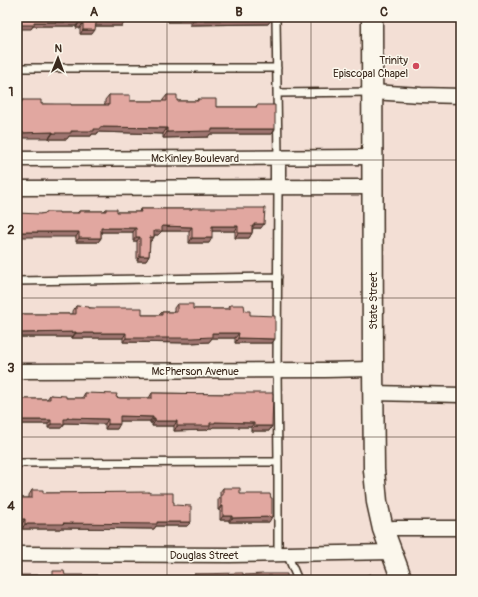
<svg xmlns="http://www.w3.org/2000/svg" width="478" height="597" font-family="Pangolin,sans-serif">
<rect width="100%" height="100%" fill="#f3dfd5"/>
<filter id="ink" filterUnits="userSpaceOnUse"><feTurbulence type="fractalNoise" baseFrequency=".025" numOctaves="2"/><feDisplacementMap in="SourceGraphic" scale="8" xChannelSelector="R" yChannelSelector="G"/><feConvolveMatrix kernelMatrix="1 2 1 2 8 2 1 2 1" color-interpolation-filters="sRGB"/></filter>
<g filter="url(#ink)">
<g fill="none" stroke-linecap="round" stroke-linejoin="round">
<g stroke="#3b2a1e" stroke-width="10">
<path id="lane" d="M276 17 278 158
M17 68H277
M277 93 372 92
M17 281 278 277
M17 463 278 462
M278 554V462L277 371 278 188
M287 554 298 580"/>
</g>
<g stroke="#3b2a1e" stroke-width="17">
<path id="street" d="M372 92 421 95 461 96
M278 158V188
M17 159 372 157
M17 188 372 187
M17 371 325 370 373 369
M373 393 461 395
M383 529 395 528H461
M17 554 230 555 391 552"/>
</g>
<g stroke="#3b2a1e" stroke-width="23">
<path id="secondary" d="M372 17 373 369 374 470 377 502 383 529 402 580"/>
</g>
<use href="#lane" stroke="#fbf7ec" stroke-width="7"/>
<use href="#street" stroke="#fbf7ec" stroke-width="14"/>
<use href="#secondary" stroke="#fbf7ec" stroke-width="20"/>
</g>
<path fill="#c2908a" stroke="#3b2a1e" d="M17 17H271V20L268 24 190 25V22H168V19H149L148 20H125L122 26H95L92 34H80V28H76V26H33L31 29Z
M109 95 130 101H163V100L167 95 177 101H196L198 99 216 107H256L257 105 272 134H210L208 137 163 138V134L98 132 97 134H92L91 136H69L67 139H49V138L21 102 22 100 41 104 71 105H105V100Z
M192 208 261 228H253L252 233 249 238H235V231H212L209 243H189V231H162L158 235H154V237L151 241H150L149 256 146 261H137V241H133V232H101V238L98 242H76V237L40 214H45L46 212 59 213H77L79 211H104L106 209 117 212H139L140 209H192Z
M177 304 193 309H227L230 305 245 311 275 339 272 343H235V338H212L209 342 190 343 123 342V338H72V337H17V317L19 314H73V311L76 306 142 315H159L162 312H174V308Z
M85 393 120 398H149L152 393 229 394 230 393 272 426 269 431H251V427H213L212 428H209L207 430 174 431V426H152V423H150V421H120L117 429H105V424L65 423 61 428H48V424H17V399H47L50 395 66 398H82Z
M223 488 240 494 269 522H229V520H220V510H218V500L220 497V492Z
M32 490 43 493H149L173 502 174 505 191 522 187 526H156L154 529 61 528 60 529H22V524H17V498H29V495Z
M194 574 243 575 287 580H191V579Z"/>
<path fill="#9e7570" stroke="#3b2a1e" d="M124 17H170L168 19H149L148 20H122Z
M171 17 193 18 190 22H168Z
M193 20H271L268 24 190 25Z
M97 21H125L122 26H95L94 28Z
M34 22H79L76 26H33L31 29H17V25Z
M79 23H83L80 28H76Z
M83 30H95L92 34H80Z
M100 127 167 128 163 134 98 132 97 134H92L91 136H69L67 139H49L53 133 94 129Z
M212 129H275L272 134H210L208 137 163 138 167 132Z
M53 132 49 138H17V133Z
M254 224H264L261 228H253L251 231H249Z
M162 226 192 227 189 231H162L158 235H151L154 231Z
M212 226H238L235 231H209Z
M101 228H136L133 232H98Z
M17 232H79L76 237H17Z
M238 233H252L249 238H235Z
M136 237H140L137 241H133Z
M150 237H154L151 241H147Z
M79 238H101L98 242H76Z
M192 238H212L209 243H189Z
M140 256H149L146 261H137Z
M76 332 72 337H17V333Z
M76 333H126L123 338H72Z
M212 333H239L235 338H212L209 342 190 343 123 342 126 338Z
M238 338 275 339 272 343H235Z
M17 415H20L17 419Z
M120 416 153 417 150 421H117Z
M67 418 108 419 105 424 65 423 61 428H48L51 424Z
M153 419H155L152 423H150Z
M20 420H51L48 424H17Z
M155 421H177L174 426H152Z
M215 422 254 423 251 427H213L212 428H209L207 430 174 431 177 426Z
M108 424H120L117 429H105Z
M254 426H272L269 431H251Z
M221 506H223L220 510H218Z
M223 516H232L229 520H220Z
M272 517 269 522H229L232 518Z
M17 519H25L22 524H17Z
M157 522H191L187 526H156L154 529 61 528 60 529H22L25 524Z"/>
<path fill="#e1a7a0" stroke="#3b2a1e" d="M17 17H125V21H97V23H96L95 30H83V23H79V22H34V25H17Z
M171 17H271V20H193V18Z
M109 95H130V101H167V95H177V101H198V99H216V107H257V105H275V129H212V131L167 132V128L100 127V129H94V131H71V133H53V132L17 133V102H22V100H41V104H71V105H109Z
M192 208H265L264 224H254V226H252V233H238V226H212V238H192V227L162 226V231H154V237H150L149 256H140V237H136V228H101V238H79V232H17V213L40 214 46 213V212H59V213H79V211H106V209H117V212H141L140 209H192Z
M177 304H193V309H230V305H244L245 311H250V315L275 316V339L238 338 239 333H212V337L193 338H126V333H76V332L17 333V319H19V314H76V306L89 307V308H142V315H162V312H177Z
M85 393 117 394 116 397 120 398H152V393L230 394V393H273L272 426H254V423L215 422V423H210V426H177V421H155V419H153V417L120 416V424H108V419L67 418V419H64V424H51V420H20V415H17V399H50V395L66 396V398H85Z
M223 488H240V494H270L271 498H272V517L232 518V516H223V506H221V495H223Z
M32 490H43V493L149 492V493H173V502H174V505L191 506V522H157V524L63 523V524H25V519H17V498H32Z
M53 571H64L65 575H97V580L115 579V580H17V575H53Z
M243 573V575L263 574H287V580H194V574Z
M370 574 373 580H354Z
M137 578H154L155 580H137Z"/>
</g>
<path fill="none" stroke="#3b2a1e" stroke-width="1" stroke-opacity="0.55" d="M167 17V580M311 17V580M17 160H461M17 298H461M17 437H461"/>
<circle fill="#d1495b" stroke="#fbf7ec" stroke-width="1.5" cx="416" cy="66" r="4"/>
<g text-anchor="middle" stroke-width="3" stroke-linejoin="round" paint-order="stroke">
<g font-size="11" fill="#3b2a1e" stroke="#fbf7ec" text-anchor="end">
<text x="408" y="64">Trinity<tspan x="408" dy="13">Episcopal Chapel</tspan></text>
</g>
<g font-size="11" fill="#3b2a1e" stroke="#fbf7ec">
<text x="195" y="162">McKinley Boulevard</text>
<text transform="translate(373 301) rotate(-90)" y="4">State Street</text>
<text x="195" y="375">McPherson Avenue</text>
<text x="204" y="559">Douglas Street</text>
</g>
</g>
<rect width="478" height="597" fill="none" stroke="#fbf7ec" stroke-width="44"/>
<g transform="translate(58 58) rotate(1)" stroke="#fbf7ec" stroke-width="3" paint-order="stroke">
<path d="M0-3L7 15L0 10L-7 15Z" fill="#3b2a1e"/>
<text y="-6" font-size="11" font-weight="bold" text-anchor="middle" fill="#3b2a1e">N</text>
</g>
<rect x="22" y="22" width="434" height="553" fill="none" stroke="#3b2a1e" stroke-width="1.5"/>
<g font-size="13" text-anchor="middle" font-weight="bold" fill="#3b2a1e">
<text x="94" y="16">A</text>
<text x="239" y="16">B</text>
<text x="384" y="16">C</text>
<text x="11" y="96">1</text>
<text x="11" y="234">2</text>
<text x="11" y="372">3</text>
<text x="11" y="510">4</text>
</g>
</svg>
